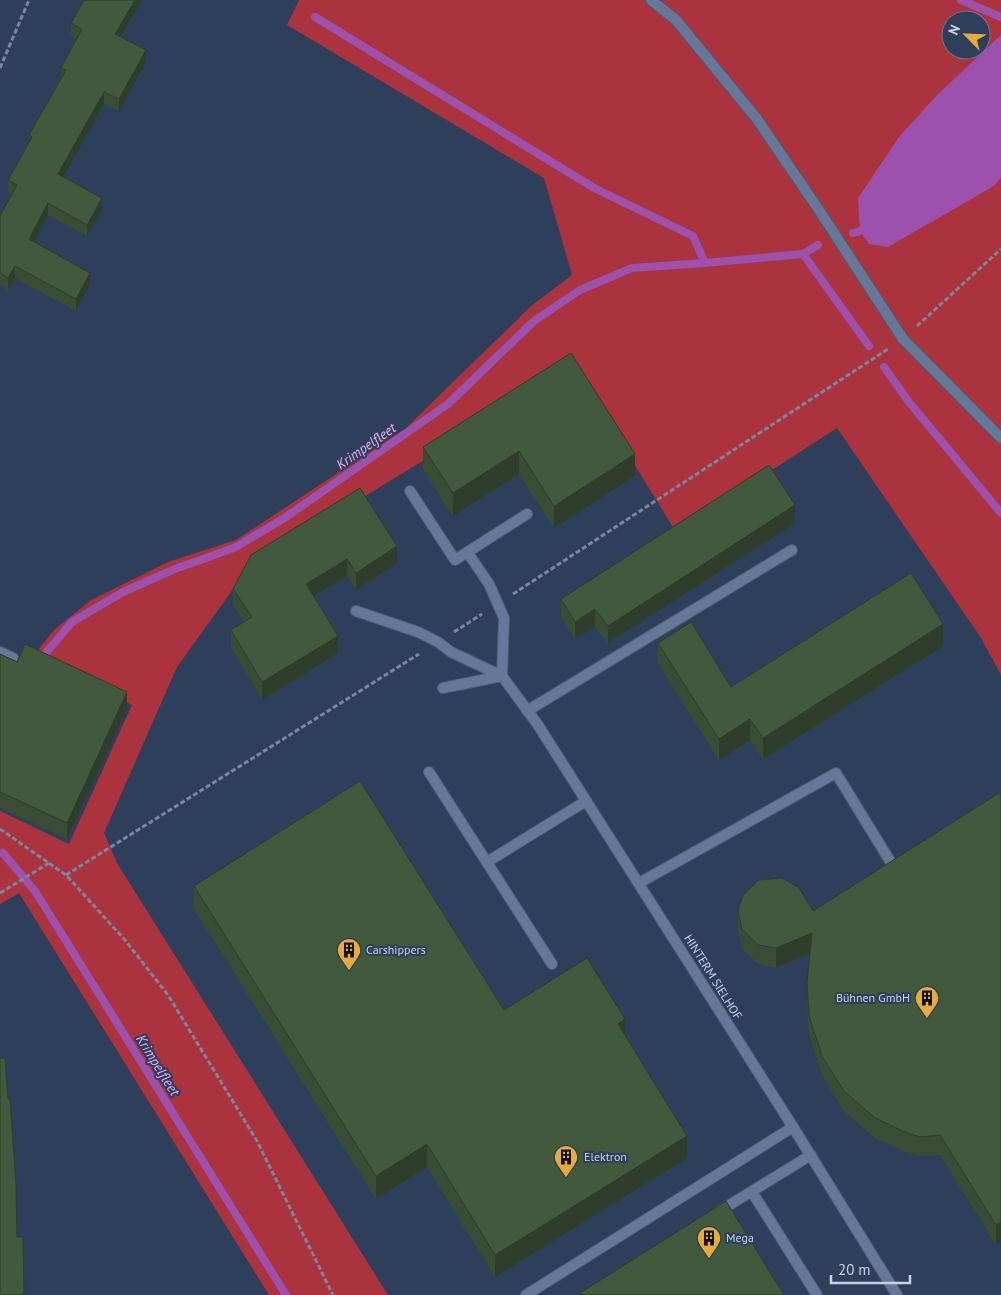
<svg xmlns="http://www.w3.org/2000/svg" width="1001" height="1295" font-family="'PT Sans',sans-serif">
<rect width="100%" height="100%" fill="#2e3f5c"/>
<path fill="#aa333d" fill-rule="evenodd" d="M299 0H1001V675L981 638 837 428 676 532 575 368 249 567 177 667 104 833 117 863 388 1295H269L19 893 0 904V811L69 844 132 705 33 656 54 630 91 600 168 562 236 540 406 428 530 307 572 275 544 178 287 25ZM951 20H981V50H951Z"/>
<path fill="#9c51ad" d="M1001 35V178L994 186 888 247 869 244 860 231 858 198 899 137 937 95Z"/>
<g fill="none" stroke-linecap="round" stroke-linejoin="round">
<path stroke="#9c51ad" stroke-width="8" d="M961 0 1001 17
M315 17 594 188 693 236 705 263 803 254 818 245
M853 233 860 231 867 224
M803 254 869 346
M884 367 909 402 1001 513
M39 661 72 622 123 592 175 569 234 548 286 517 448 404 534 321 580 290 632 268 705 263
M3 853 35 891 286 1295"/>
<g stroke="#4e5c74" stroke-width="12">
<path id="lane" d="M651 0 676 20 757 119 821 213 903 339 1001 438
M410 491 455 560 527 514
M468 553 489 584 504 618 502 676
M356 611 418 632 438 642 451 652 502 676
M0 652 13 658
M443 688 502 676
M527 711 792 550
M429 772 552 964
M487 862 586 801
M639 883 836 773 890 861
M752 1192 817 1295
M718 1212 811 1155
M526 1295 793 1127"/>
</g>
<g stroke="#4e5c74" stroke-width="12">
<path id="street" d="M502 676 538 725 793 1127 897 1295"/>
</g>
<path stroke="#79879f" stroke-width="3" stroke-dasharray="5 2.5" stroke-linecap="butt" d="M0 68 29 0
M917 326 1001 249
M513 594 888 349
M454 632 482 614
M0 829 66 875 125 940 168 995 257 1141 333 1295
M66 875 419 654
M0 893 49 863"/>
<use href="#lane" stroke="#657898" stroke-width="10"/>
<use href="#street" stroke="#657898" stroke-width="10"/>
</g>
<path fill="#384d34" d="M71 23 121 37 146 62 119 111 104 104 63 177 102 210 87 236 48 215 34 242 90 284 76 311 15 278 8 290 0 285V216L12 194 8 192V180L29 143V135L61 78V68L77 39 71 35Z
M423 447 635 454V476L554 528 519 474 453 516 423 469Z
M360 488 397 563 356 590 347 576 314 597 338 653 262 700 231 647V630L244 622 233 606V589Z
M795 523 608 643 595 627 575 639 561 617V599Z
M658 643 731 687 943 646 763 759 750 740 719 760 658 664Z
M0 654 127 709 67 839 0 808Z
M1001 796V1242L996 1245 940 1155 920 1156 905 1152 875 1138 844 1111 822 1075 809 1035 807 1002V982L810 953 776 968 758 964 742 949 738 930V911H813Z
M194 886 504 1010 625 1034 687 1158 495 1277 427 1167 376 1199 194 909Z"/>
<path fill="#2e3e2a" d="M135 0H142L115 46V34Z
M146 50V62L119 111V99Z
M104 92V104L58 186V174Z
M102 198V210L87 236V225Z
M48 203V215L29 251V239Z
M15 266V278L8 290V278Z
M90 273V284L76 311V299Z
M519 451V474L453 516V493Z
M635 454V476L554 528V506Z
M795 505V523L608 643V626Z
M397 546V563L356 590V573Z
M347 559V576L306 601V584Z
M595 609V627L575 639V622Z
M943 624V646L763 759V738Z
M338 636V653L262 700V682Z
M127 692V709L67 839V823Z
M750 719V740L719 760V739Z
M812 933V952L776 968V948Z
M625 1019V1042L618 1024Z
M687 1136V1158L495 1277V1255Z
M427 1144V1167L376 1199V1176Z
M1001 1222V1242L996 1245V1225Z"/>
<path fill="#41593c" stroke="#2e3e2a" d="M84 0H135L115 34 146 50 119 99 104 92 58 174 102 198 87 225 48 203 29 239 90 273 76 299 15 266 8 278 0 273V216L17 185 8 180 32 137 29 135 66 70 61 68 82 29 71 23Z
M571 353 635 454 554 506 519 451 453 493 423 447Z
M769 465 795 505 608 626 595 609 575 622 561 599Z
M360 488 397 546 356 573 347 559 306 584 338 636 262 682 231 630 252 617 233 589 251 555Z
M911 573 943 624 763 738 750 719 719 739 658 643 691 622 731 687Z
M25 644 127 692 67 823 0 792V654L17 662Z
M360 781 504 1010 587 958 625 1019 618 1024 687 1136 495 1255 427 1144 376 1176 194 886Z
M999 793 1001 796V1222L996 1225 940 1135 920 1137 905 1132 875 1118 844 1091 822 1056 809 1016 807 982 812 933 776 948 758 945 742 929 738 911 743 895 759 880 782 878 799 888 813 911Z
M0 1058H5L8 1099H10L16 1184 17 1237H23L24 1294H21V1295H0Z
M726 1201 784 1295H582L580 1293Z"/>
<defs>
<g id="building-pin" transform="scale(1.25)"><path d="M0 17L-7.5 6A9.5 9.5 0 1 1 7.5 6Z" fill="#e7ac37" stroke="#2e3f5c"/><path d="M-4-6H4V6H1V3H-1V6H-4ZM-2.5-4.3h1.7v1.8h-1.7ZM.8-4.3h1.7v1.8H.8ZM-2.5-1h1.7V.8h-1.7ZM.8-1h1.7V.8H.8Z" fill="#111"/></g>
</defs>
<g fill-rule="evenodd">
<use href="#building-pin" x="349" y="950"/>
<use href="#building-pin" x="927" y="998"/>
<use href="#building-pin" x="566" y="1157"/>
<use href="#building-pin" x="709" y="1238"/>
</g>
<g text-anchor="middle" stroke-width="4" stroke-linejoin="round" paint-order="stroke">
<g font-size="12" fill="#c7d2e4" stroke="#2e3f5c" text-anchor="start">
<text x="366" y="954">Carshippers</text>
<text x="910" y="1002" text-anchor="end">Bühnen GmbH</text>
<text x="584" y="1161">Elektron</text>
<text x="726" y="1242">Mega</text>
</g>
<g font-size="12" fill="#c7d2e4" stroke="#2e3f5c">
<text transform="translate(713 977) rotate(58)" y="4">HINTERM SIELHOF</text>
</g>
<g font-size="14" font-style="italic" fill="#e7aef4" stroke="#2e3f5c">
<text transform="translate(366 446) rotate(-35)" y="5">Krimpelfleet</text>
<text transform="translate(158 1065) rotate(58)" y="5">Krimpelfleet</text>
</g>
</g>
<g transform="translate(966 35) rotate(294)"><circle r="24" fill="#2e3f5c" stroke="#6b7a92"/>
<path d="M0-4L9 19L0 12L-9 19Z" fill="#e7ac37"/>
<text y="-8" font-size="14" font-weight="bold" text-anchor="middle" fill="#c7d2e4">N</text>
</g>
<path d="M831 1275v8h79v-8" fill="none" stroke="#c7d2e4" stroke-width="2.5"/>
<text x="838" y="1275" font-size="15" fill="#c7d2e4" stroke="#2e3f5c" stroke-width="4" paint-order="stroke">20 m</text>
</svg>
